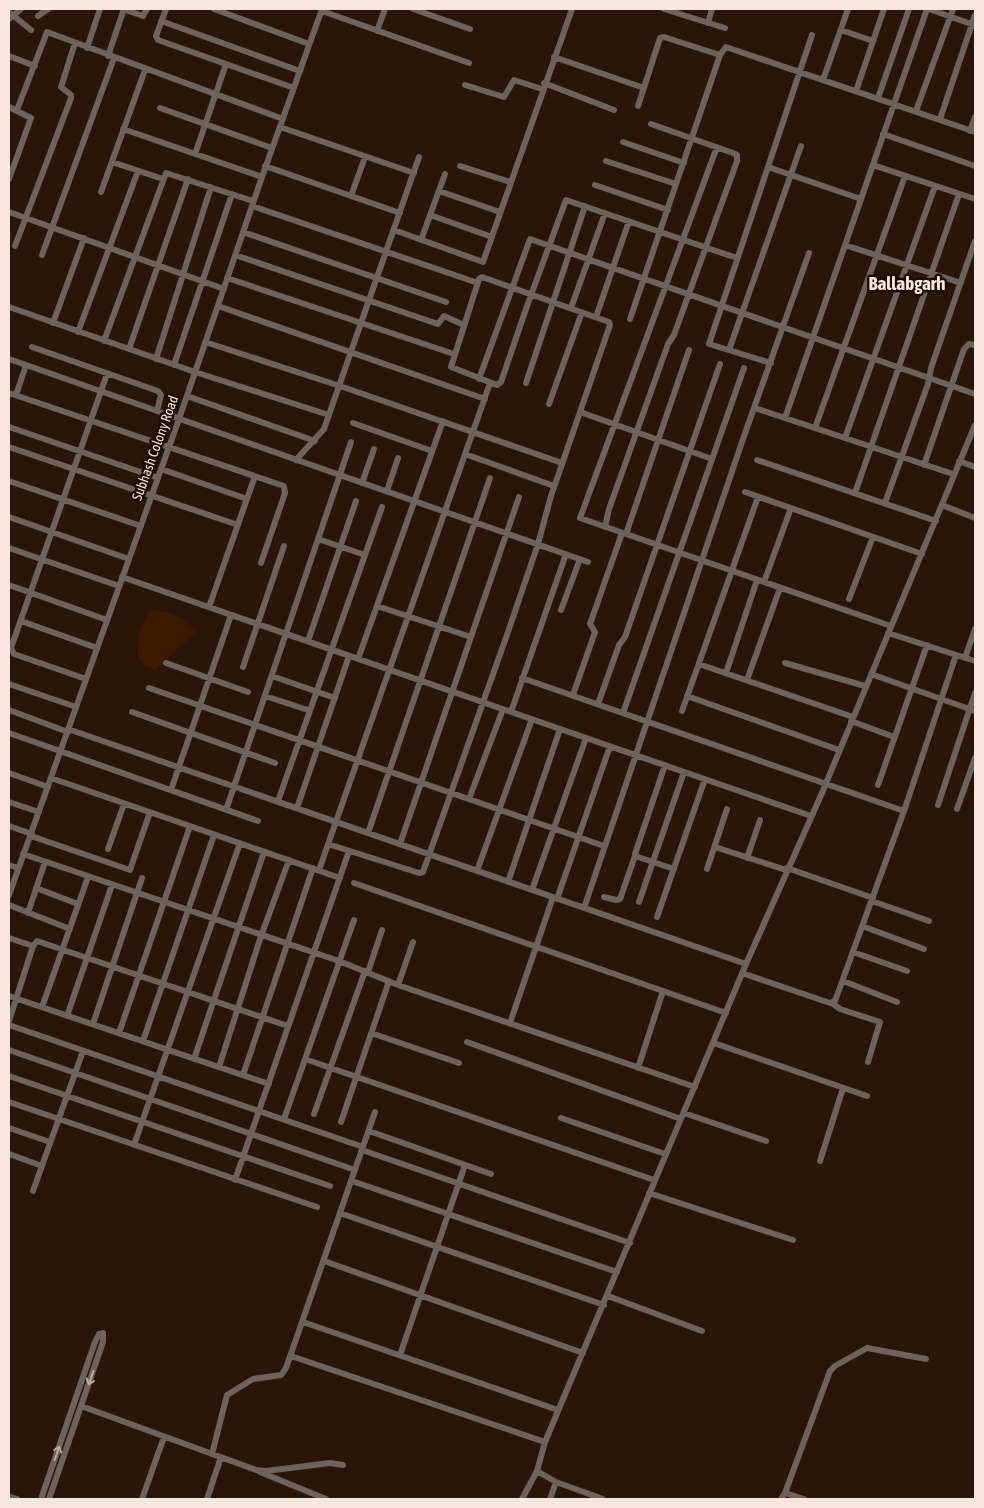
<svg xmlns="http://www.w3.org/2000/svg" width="984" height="1508" font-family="'Asap Condensed',sans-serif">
<rect width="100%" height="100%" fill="#2a1508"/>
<path fill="#3d1900" d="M149 611C173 610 179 615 197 631L156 669 146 667 137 655 140 630Z"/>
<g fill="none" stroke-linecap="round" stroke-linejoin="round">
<path stroke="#6e625c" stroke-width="6" d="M123 9 143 16 147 9
M166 9 156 36 158 40 294 88
M214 9 309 44
M413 9 470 29
M664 9 725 28
M929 9 974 25
M322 11 469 63
M9 12 31 30
M38 16 48 9
M9 19 21 9
M161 21 300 71
M708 23 712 9
M841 30 873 41
M377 31 385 9
M87 48 100 9
M9 56 35 66
M108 56 124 9
M554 57 644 88
M823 80 848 9
M544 83 614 110
M465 85 504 97 514 80 542 89
M856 91 884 9
M878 98 909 9
M638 106 660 38 664 37 720 55
M9 107 31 118 9 179
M160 108 272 148
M17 110 47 32 283 119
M916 111 953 9
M940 119 975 15
M280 127 414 173
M123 129 262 177
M970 131 975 117
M883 134 975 166
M623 142 684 163
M717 147 580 518 891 626
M195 154 226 64
M606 161 676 184
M112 162 163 179
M873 165 975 199
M265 166 400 213
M460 166 510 182
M768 167 861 199
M595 185 668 210
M439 191 500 212
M101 192 145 70
M351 196 365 157
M252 206 478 283
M9 212 224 289
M430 215 492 237
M394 230 483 262 572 9
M243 232 446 302
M421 240 445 174
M845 245 961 283
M15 246 71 98V95L61 87 75 43
M42 255 114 58
M235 255 438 324 444 316 464 325
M227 278 454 354
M218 306 485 399
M9 307 195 372 329 415
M571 308 605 213
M596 317 629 221
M630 319 720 55 726 47 975 132
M53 323 84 238
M78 332 138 171
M104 341 166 173 253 201
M205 342 340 386 562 463
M32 347 158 391 161 395 157 411
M129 349 188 179
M729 350 801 146
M9 359 588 562
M156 359 211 187
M771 363 709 344 812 35
M174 365 232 194
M479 379 530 239 975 394
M526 383 585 206
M9 393 284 486 285 493 261 563
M16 395 26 365
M187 396 315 441
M549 404 582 312
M755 408 953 474
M580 412 712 459
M785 418 927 9
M353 423 432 451
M9 427 158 478
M815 428 905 176
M845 438 935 186
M9 447 238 525
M465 454 554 486
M296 460 324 429 419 157
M757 460 936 521
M959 461 975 467
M924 465 964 349 969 344 975 345
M161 469 247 499
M9 481 141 526
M362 483 374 449
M387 491 398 458
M745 492 922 554
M855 493 959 194
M885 503 928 384 931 368 975 241
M942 505 975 518
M9 517 129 559
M605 527 609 509 668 344 674 335 737 161V155L733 153 651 124
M626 534 689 350
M318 539 365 555
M9 548 119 586
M122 577 811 816
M764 582 791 508
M9 585 107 620
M849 599 873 537
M377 606 471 637
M209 607 255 476
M561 610 580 559
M21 621 97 648
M888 633 975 661
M308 641 356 501
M965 658 975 629
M358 659 443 421
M166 663 248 692
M785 663 865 686
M699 664 853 717
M243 667 284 546
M726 673 757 580
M871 674 975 711
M272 676 335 698
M522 678 904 811
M86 679 14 654 11 648 107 374
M747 680 780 588
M9 684 76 707
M149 688 604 846
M573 695 595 632 590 624 622 533
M265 696 308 710
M687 696 839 750
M598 704 619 645 625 637 720 364
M9 710 68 732
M682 711 758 497
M132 712 275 763
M511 712 566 554
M623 713 744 368
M851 721 894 737
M68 729 746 964
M9 733 258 821
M665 765 635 854 638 857 674 869
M9 773 48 787
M51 778 340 878
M878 785 927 645
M171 790 231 615
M469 799 503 709
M278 801 382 507
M9 802 39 812
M938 805 975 693
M297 808 349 656
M957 809 975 758
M226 810 351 442
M9 826 32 834
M368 833 490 478
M31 836 130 870 150 812
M328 844 419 873 423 872 509 629 538 544 551 496 610 325 609 322C567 307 524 292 482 277L479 279 451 367 497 385 501 382 527 306 566 200 737 258
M400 844 519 497
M715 847 786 870
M108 849 124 804
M23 854 339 961 398 985 695 1087
M747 858 760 820
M9 865 18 868
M787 868 873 898
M707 869 727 809
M319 870 490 383
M477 871 532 719
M508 882 560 729
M354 883 726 1013
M36 888 78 904
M532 890 586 738
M9 895 179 419 262 177 322 9
M604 897 616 900 620 899 635 856
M557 899 610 746
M872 901 929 921
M639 902 684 772
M9 905 70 929
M584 908 743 439 809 253
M28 913 45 862
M657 917 705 779
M862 926 924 949
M9 938 33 946
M853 952 907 971
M368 972 382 930
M742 973 830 1003 835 1001 904 811 956 655
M843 981 897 1002
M398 985 413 942
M9 996 269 1084
M832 1003 840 1009 880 1022 868 1062
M42 1007 88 877
M67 1016 112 885
M9 1021 33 946 37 941 288 1026
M510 1023 553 897
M93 1024 142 878
M9 1025 363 1147
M119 1033 190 826
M371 1033 459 1063
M143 1041 214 835
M467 1042 681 1119
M714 1043 867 1096
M9 1050 355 1170
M194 1059 264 852
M305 1059 654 1180
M219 1067 261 936 289 860
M638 1068 663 991
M243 1075 313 868
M9 1076 330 1186
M9 1102 317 1207
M684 1113 766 1141
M314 1114 365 971
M561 1118 665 1154
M284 1119 354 920
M341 1122 389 981
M9 1128 50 1142
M369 1131 491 1174
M134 1145 240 843
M362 1150 630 1243
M9 1154 42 1166
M820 1161 843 1088
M235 1180 349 851
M352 1181 617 1272
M33 1191 83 1051
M649 1193 793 1240
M340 1213 604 1305
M324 1261 583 1353
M608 1296 702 1331
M303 1322 558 1410
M400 1355 465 1165
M291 1356 545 1442
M81 1406 256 1470 266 1471 330 1463 343 1465
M212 1454 227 1395 253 1379 281 1375 286 1368 375 1112
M537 1471 556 1482 603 1499
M260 1472 326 1499
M785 1493 830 1371 835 1366 867 1348 926 1359
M9 1497 17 1499
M41 1499 95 1342 99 1334 103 1333V1342L49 1499
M142 1499 164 1437
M207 1499 221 1457
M522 1499 537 1471 545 1442 746 964 822 793 975 425
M550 1499 556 1482
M781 1499 785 1493 804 1499"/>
</g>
<defs><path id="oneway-shaft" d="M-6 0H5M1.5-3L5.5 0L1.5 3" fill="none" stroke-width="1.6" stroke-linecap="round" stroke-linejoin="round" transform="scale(1.25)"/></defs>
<g stroke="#b9aba4">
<use href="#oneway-shaft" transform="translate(91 1378) rotate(109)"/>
<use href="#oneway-shaft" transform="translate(57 1453) rotate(-71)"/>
</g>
<g text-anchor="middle" stroke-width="5" stroke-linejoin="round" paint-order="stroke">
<g font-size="14" fill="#f6e7de" stroke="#200c02">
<text transform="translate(155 448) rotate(-70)" y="5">Subhash Colony Road</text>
</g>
<g font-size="19" font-weight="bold" fill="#f6e7de" stroke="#200c02">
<text x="907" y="290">Ballabgarh</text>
</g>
</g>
<rect width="984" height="1508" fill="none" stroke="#f6e7de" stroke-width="20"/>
</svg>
